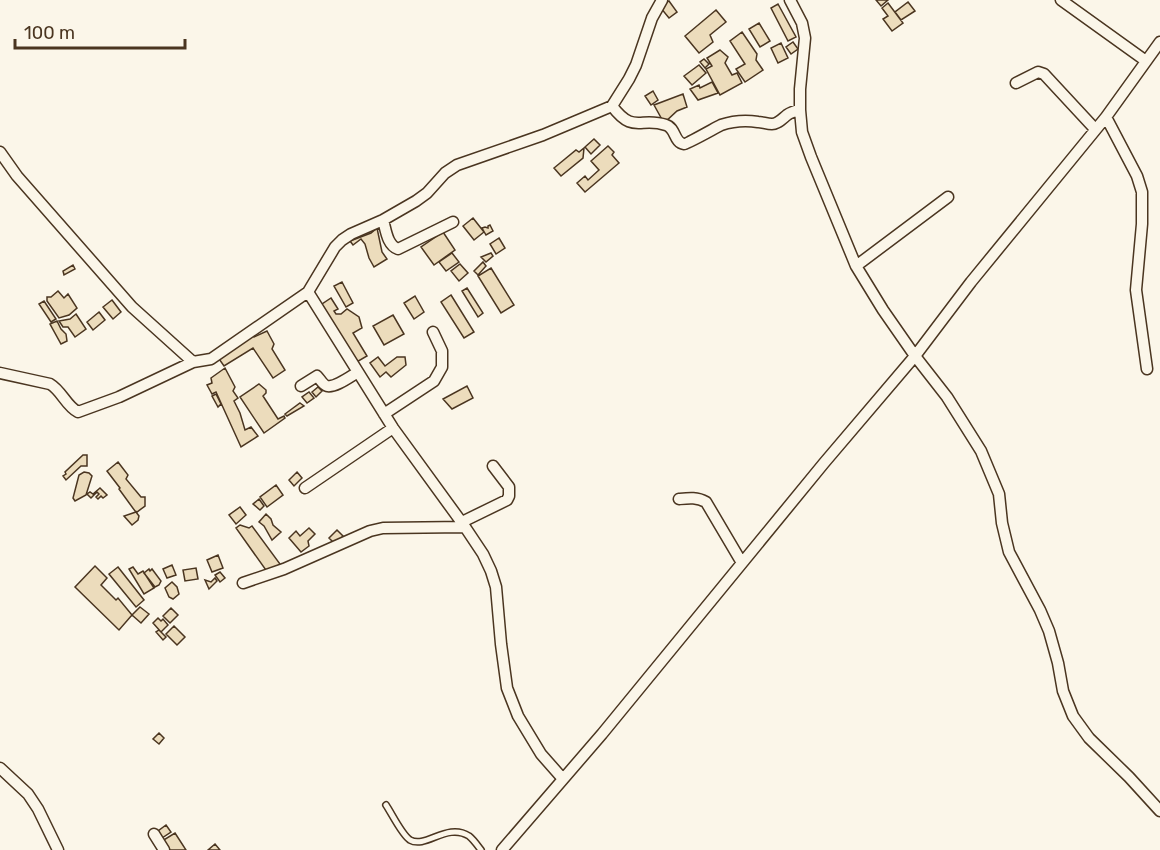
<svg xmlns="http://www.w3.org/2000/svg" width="1160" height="850" font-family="Rubik,sans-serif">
<rect width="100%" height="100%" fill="#fbf6e9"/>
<path fill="#ecdcbc" stroke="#4a3520" stroke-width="1.5" d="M876 0H888L881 6Z
M669 1 677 12 669 18 660 7Z
M908 2 915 11 901 20 895 12Z
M888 3 903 23 892 31 883 19 888 16 882 8Z
M778 4 796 37 788 41 771 8Z
M716 10 726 22 710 35 713 42 699 53 685 36Z
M759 23 770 41 760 47 749 29Z
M742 32 757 54 756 60 763 70 745 82 736 69 745 64 730 41Z
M793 42 798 49 791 54 786 47Z
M781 43 788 58 778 63 771 48Z
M720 50 728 57 725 63 732 75 737 73 742 83 720 95 706 69 712 66 707 58Z
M704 59 709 64 705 68 700 62Z
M699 65 706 73 692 85 684 76Z
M712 82 718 93 698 100 690 89 699 85 700 88Z
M653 91 658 100 651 105 645 96Z
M683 94 687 107 677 111 664 123 654 105Z
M594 139 600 145 591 154 585 147Z
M608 146 614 152 612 155 619 163 585 192 577 183 585 176 588 180 599 170 591 161Z
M584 148 583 158 561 176 554 168 576 150 579 152Z
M473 218 484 232 474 240 463 226Z
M490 225 493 231 486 235 482 228 485 227 488 228V226Z
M377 228 382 252 387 259 374 267 369 258 365 244 361 239 353 245 350 241 371 233Z
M443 232 455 250 434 265 421 247Z
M499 238 505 248 496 254 490 244Z
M452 253 459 262 446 271 439 262Z
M491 253 493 256 486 262 481 257Z
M483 262 486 266 478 275 474 271Z
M460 264 468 273 459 281 451 271Z
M73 265 75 269 64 275 63 271Z
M491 268 514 305 501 313 478 276Z
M342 282 353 303 346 307 334 286Z
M467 288 483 313 478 317 462 291Z
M58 291 64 298 68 294 77 308 69 315 59 318 47 301V297H51Z
M451 295 474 332 464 338 441 302Z
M415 296 424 312 414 319 404 303Z
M331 298 338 309 334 311 336 314H341L347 309 359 317 362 328 353 333 367 356 355 363 319 306Z
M112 300 121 312 113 319 103 307Z
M44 301 56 319 51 322 39 304Z
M99 312 105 320 93 330 87 322Z
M76 314 86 329 75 337 68 327H63L59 321 70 319Z
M393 315 404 334 384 345 373 326Z
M57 321 61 329 66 334 67 341 61 344 50 324Z
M267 331 274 344 272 349 285 370 273 378 253 348 224 366 217 356 251 335 254 337Z
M378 357 385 366 397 357H405L406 365 391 377 386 372 380 377 370 363Z
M225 368 235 387 233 391 238 398 234 401 240 413 245 430 251 427 258 436 241 447 216 392 212 394 207 385 212 383 211 378Z
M259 384 266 390V393L263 396 278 419 284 416 285 418 264 433 240 397Z
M467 386 473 398 452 409 443 399Z
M318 387 322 391 316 397 312 392Z
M309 392 314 398 307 403 302 397Z
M216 394 221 404 218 407 212 396Z
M300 403 304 406 287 416 285 414Z
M83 455H87V466H81L66 480 63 476 66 474 65 472Z
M118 462 128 475 126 479 141 497H145V506L137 512 135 511 119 489 120 488 107 471Z
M84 472 89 473 92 476 86 495 75 501 73 498 79 475Z
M297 472 302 478 294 486 289 480Z
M276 485 283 495 267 507 260 497Z
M100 488 107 495 103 498 101 496 98 499 96 497 99 494 97 492 91 498 87 494 90 492 93 494Z
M259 499 264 506 260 510 253 504Z
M240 507 246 515 236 524 229 515Z
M136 512 139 516 138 520 132 525 124 516Z
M266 514 271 519 273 525 281 532 272 540 264 526 259 522Z
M240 525 249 528 252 526 280 564 268 573 236 528Z
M309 528 315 534 308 541 309 546 301 552 289 538 296 531 300 536Z
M337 530 343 536 335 544 329 538Z
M218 555 223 568 212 572 207 560Z
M172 565 176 575 167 578 163 569Z
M95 566 107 578 101 585 116 600 118 598 132 615 119 630 75 587Z
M118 567 144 600 136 607 109 574Z
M133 567 138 574 143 571 154 588 144 594 129 569Z
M196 568 198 579 185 581 183 570Z
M149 569 150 571 152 569 161 581 159 585 155 587 144 573Z
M220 572 225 578 220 582 215 575Z
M215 578 217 581 209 589 205 580 211 582Z
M172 582 177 587 179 594 173 599 169 597 165 588Z
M140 607 149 614 141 623 132 615Z
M171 608 178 615 170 623 163 616Z
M158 618 161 621 163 619 168 625 161 632 153 623Z
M174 626 185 637 177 645 166 634Z
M159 630 166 637 163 640 156 632Z
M159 733 164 738 159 744 153 739Z
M166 825 171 832 162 838 158 831Z
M175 833 186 850H168L162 841Z
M215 844 220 850H208Z"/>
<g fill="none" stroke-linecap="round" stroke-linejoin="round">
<g stroke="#4a3520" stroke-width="8">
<path id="lane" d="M386 805C392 814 402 835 410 840 426 849 447 822 469 836 473 839 478 846 481 850"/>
</g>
<g stroke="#4a3520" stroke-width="13">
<path id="street" d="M790 0 802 23 805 38 800 89V110L802 132 811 157 856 266 883 310 915 356 947 397 981 451 999 494 1002 523 1009 552 1040 610 1049 631 1058 663 1063 691 1073 716 1089 738 1129 777 1160 811
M1061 0 1146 61
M1016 83 1038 72 1044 74 1095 129
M612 106C634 135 640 116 666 125 676 128 674 143 684 144 687 144 715 128 721 125 733 121 745 120 758 122 762 122 767 124 772 124 778 124 782 119 787 115 791 112 795 111 800 110
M1106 117 1137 176 1142 192V224L1136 290 1147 369
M0 152 17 176 132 307 193 362
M383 220C386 230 387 245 398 249L453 222
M856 266 948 197
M308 292 393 428 465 527 483 554 491 571 496 587 501 644 507 688 518 716 541 754 563 779
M0 373 50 384C62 391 66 406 78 412L119 397 193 362 211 359 308 292 335 247 342 240 351 234 383 220 416 201 427 193 445 173 457 165 543 135 612 106 629 79 636 65 652 18 662 0
M301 386 317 376C320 379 323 385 327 386 335 388 351 376 358 372
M384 414 434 381 442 367V351L433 332
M305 488 393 428
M679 499C689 498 697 497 706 502L742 563
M462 522 507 500 509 496V487L493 466
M243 583 284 569 370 531 383 528 465 527
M0 768 28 794 38 809 58 850
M154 834 164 850
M502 850 602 734 824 463 915 356 971 282 1106 117 1160 42"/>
</g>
<use href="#lane" stroke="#fbf6e9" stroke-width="5"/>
<use href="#street" stroke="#fbf6e9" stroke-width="10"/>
</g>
<path d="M15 39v9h170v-9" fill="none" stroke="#4a3520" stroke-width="3"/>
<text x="24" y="39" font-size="18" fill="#4a3520" stroke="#fbf6e9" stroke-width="4.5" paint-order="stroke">100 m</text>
</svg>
